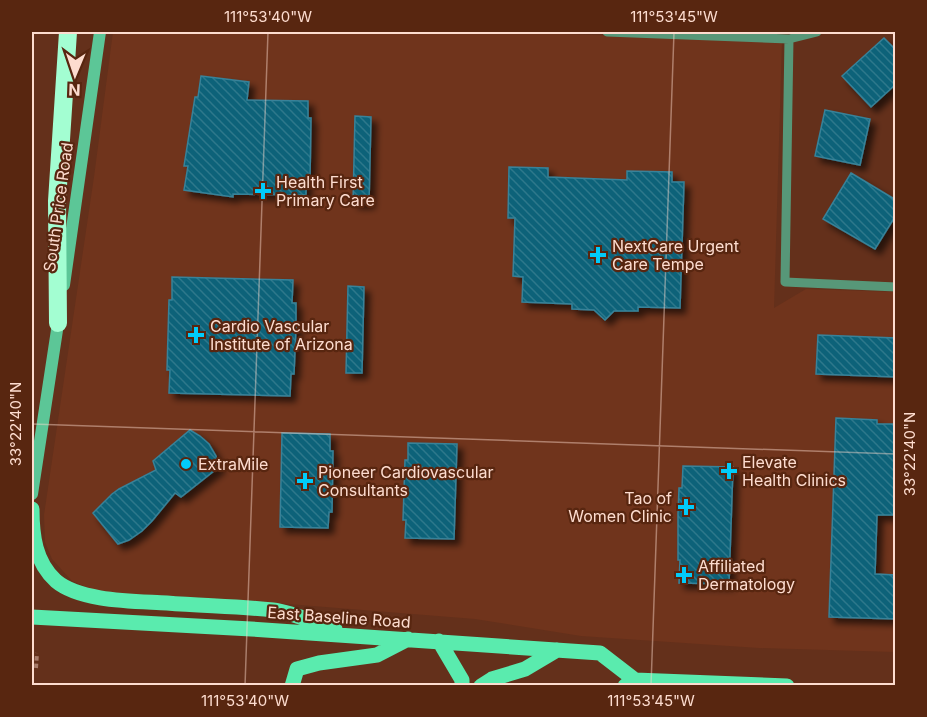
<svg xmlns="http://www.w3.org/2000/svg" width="927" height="717" font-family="Inter,sans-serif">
<defs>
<pattern id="building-back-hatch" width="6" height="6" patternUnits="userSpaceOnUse" patternTransform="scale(1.5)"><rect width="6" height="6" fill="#0b6279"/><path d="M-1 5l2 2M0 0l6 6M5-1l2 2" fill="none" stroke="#2f788b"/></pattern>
<filter id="shadow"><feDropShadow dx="5.5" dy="5.5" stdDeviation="3" flood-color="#0009"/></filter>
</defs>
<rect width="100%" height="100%" fill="#64301b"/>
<path fill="#70341c" d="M113 32H500L782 41 774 308 806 289 895 292V652L759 648 581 636 475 619 227 599 107 593 91 589 72 581 52 559 45 542 44 515 94 177Z"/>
<path fill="url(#building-back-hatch)" stroke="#378299" stroke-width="1.5" filter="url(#shadow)" d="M884 38 896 50V84L871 107 842 76Z
M201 76 249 82 247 100 308 101V118H311L310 179H306V195L233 194V197L184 190 188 166H184L188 141 195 97H198Z
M825 110 870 119 860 165 815 156Z
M355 116 371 117 369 203H353Z
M509 167 548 168V177L627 180V171L672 172V182H684L680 308 638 307V311H614L605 320 594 310 572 309V304L522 302 523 277 513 276 515 218H508Z
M851 173 896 200V215L875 249 823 219Z
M172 277 293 280 292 303H296V328L294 374H291L290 396 169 393 170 370H167L169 300H172Z
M348 286 364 287 362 373H346Z
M818 335 896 338V377L816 374Z
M836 418 877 420V424H896V515H877L875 574 896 575V619L829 617Z
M190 430 200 436 209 444 216 456 219 467 181 497 175 493 152 521 142 531 129 540 118 544 93 513 112 494 119 489 156 470 153 461Z
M282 433 330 434V451H333L332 512H329L328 528 280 527Z
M408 443 457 444 454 539 405 538 406 520H403L405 460H408Z
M683 466 733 467 729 584 679 583 680 560H678V514L679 488H682Z"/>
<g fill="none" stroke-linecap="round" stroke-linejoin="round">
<path stroke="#a77b6a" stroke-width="4" stroke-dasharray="4.5 3" stroke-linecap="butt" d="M36 668 37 653"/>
<path stroke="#579778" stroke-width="9" d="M607 32 789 39 817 32
M789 39 785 282 896 287"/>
<path stroke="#5cc697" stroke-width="12" d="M64 285 100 32
M32 494 59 317"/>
<path stroke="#5aebae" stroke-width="15" d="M32 509C32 535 35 562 56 581 81 602 136 601 167 603 202 606 238 606 273 610 290 612 317 623 335 629
M32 617 251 629 600 653 635 680
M439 641 462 680V686
M292 686 297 669 319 663 377 655 408 639
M481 686 492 679 525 669 557 650
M625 686 635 680 787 686"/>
<path stroke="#a3fed2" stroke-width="18" d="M58 323 57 201 68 32"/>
</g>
<path fill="none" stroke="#fddccf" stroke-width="1.5" stroke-opacity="0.45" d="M32 424 896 454M245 686 268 32M651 686 674 32"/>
<g fill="#01cbf9" stroke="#582610" stroke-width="2">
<path d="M260 182h6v6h6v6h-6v6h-6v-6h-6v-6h6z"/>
<path d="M595 246h6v6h6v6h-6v6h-6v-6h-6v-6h6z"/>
<path d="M193 326h6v6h6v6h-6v6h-6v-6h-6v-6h6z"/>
<circle cx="186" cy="464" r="6"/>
<path d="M726 462h6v6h6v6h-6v6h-6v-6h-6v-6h6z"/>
<path d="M302 472h6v6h6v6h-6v6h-6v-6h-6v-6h6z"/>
<path d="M683 498h6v6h6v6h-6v6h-6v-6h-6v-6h6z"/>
<path d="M681 566h6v6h6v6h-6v6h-6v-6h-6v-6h6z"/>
</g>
<g text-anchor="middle" stroke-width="4.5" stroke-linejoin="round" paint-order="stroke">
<g font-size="16" fill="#fddccf" stroke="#582610" text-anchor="start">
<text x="276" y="188">Health First<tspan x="276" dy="18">Primary Care</tspan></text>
<text x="612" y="252">NextCare Urgent<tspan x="612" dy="18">Care Tempe</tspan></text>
<text x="210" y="332">Cardio Vascular<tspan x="210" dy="18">Institute of Arizona</tspan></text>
<text x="742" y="468">Elevate<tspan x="742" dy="18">Health Clinics</tspan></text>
<text x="198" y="470">ExtraMile</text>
<text x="318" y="478">Pioneer Cardiovascular<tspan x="318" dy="18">Consultants</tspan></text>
<text x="672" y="504" text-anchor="end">Tao of<tspan x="672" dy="18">Women Clinic</tspan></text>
<text x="698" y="572">Affiliated<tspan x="698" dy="18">Dermatology</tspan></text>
</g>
<g font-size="16" fill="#fddccf" stroke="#582610">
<text transform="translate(58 207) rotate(-82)" y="6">South Price Road</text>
<text transform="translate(339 617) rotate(4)" y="6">East Baseline Road</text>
</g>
</g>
<rect width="927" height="717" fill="none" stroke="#582610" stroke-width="66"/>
<g transform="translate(75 75) rotate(182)" stroke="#582610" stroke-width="4.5" paint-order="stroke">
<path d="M0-4.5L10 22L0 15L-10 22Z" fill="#fddccf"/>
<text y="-9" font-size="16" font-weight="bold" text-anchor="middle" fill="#fddccf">N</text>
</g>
<rect x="33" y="33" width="861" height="651" fill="none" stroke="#fddccf" stroke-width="2"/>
<g font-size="15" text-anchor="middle" fill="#fddccf">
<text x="268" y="22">111°53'40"W</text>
<text x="674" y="22">111°53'45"W</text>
<text transform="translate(16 424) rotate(-90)" y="5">33°22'40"N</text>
<text transform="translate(910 454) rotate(-90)" y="5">33°22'40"N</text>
<text x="245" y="706">111°53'40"W</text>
<text x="651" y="706">111°53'45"W</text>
</g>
</svg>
